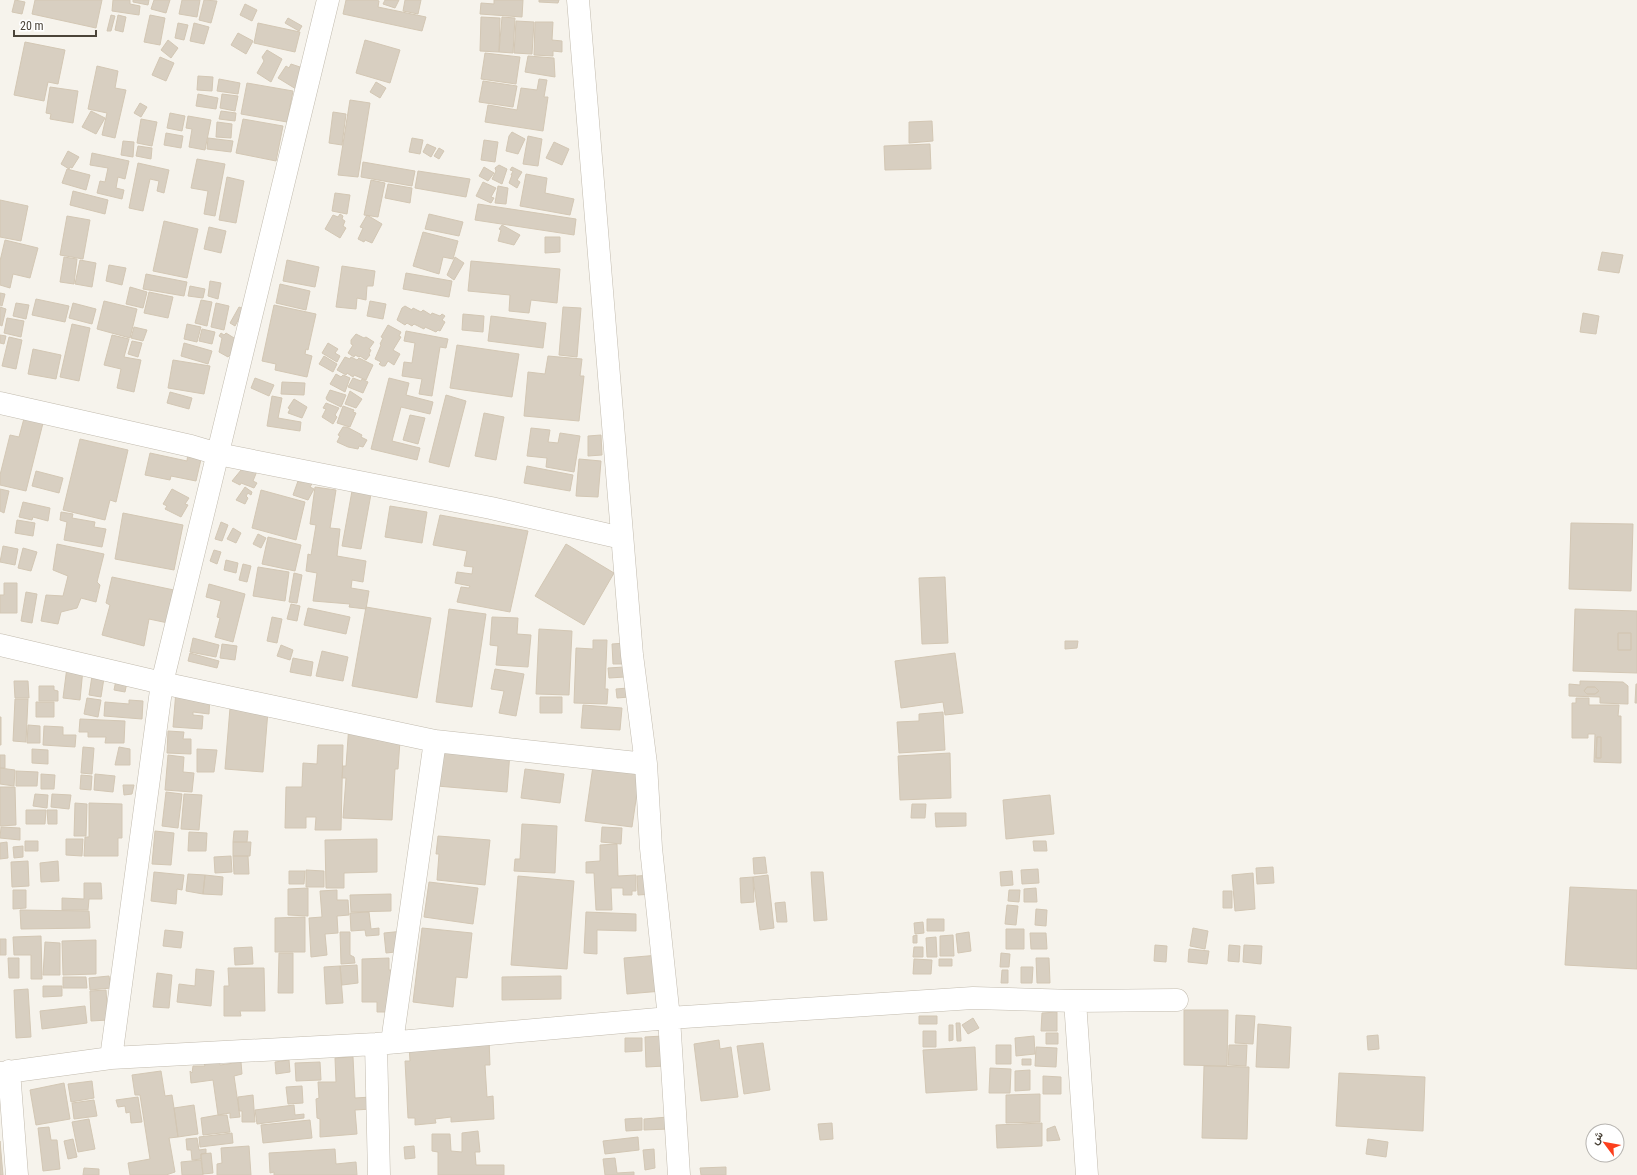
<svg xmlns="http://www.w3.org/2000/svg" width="1637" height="1175" font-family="'Roboto Condensed',Vazirmatn,sans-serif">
<rect width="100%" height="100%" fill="#f6f3ec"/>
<path fill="#d8cfc1" stroke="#d3c7b4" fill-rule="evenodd" d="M15 0 25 2 22 14 12 12Z
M35 0H102L96 28 32 14Z
M113 0H130V4L140 6 139 15 112 11Z
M133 0H149L148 5 133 2Z
M154 0H170L166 13 151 9Z
M182 0H200L197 17 179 14Z
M204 0 217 1 211 23 199 20Z
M346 0H377L379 1 378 7 426 17 422 31 343 14Z
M385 0H399L395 8 383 4Z
M405 0H421L418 14 403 11Z
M494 0H523L522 17 480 14 481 3 494 4Z
M539 0H559L558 3 539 2Z
M245 4 257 10 252 21 240 15Z
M111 15 115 16 111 31H107Z
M118 15 126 17 123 32 115 30Z
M150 15 165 18 160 45 144 42Z
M481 17 500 18 499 52 480 51Z
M502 17 515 18 513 53 499 52Z
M288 18 302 26 299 31 285 23Z
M516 21 534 22 532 54 514 53Z
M535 22H553L552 40 562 41V52L553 51V56L534 55Z
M178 23 188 25 184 40 175 38Z
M194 23 209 27 204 44 190 41Z
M258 23 300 32 295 52 254 43Z
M238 33 253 41 246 54 231 45Z
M168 40 178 48 171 58 161 50Z
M365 40 400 50 390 83 356 73Z
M25 42 65 50 58 84 48 82 44 101 14 95Z
M267 50 282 59 271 82 257 73 264 61 262 57Z
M485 53 520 57 516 84 481 79Z
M528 56 554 58 555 77 525 72Z
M160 57 174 63 166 81 152 75Z
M291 64 300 67 296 89 278 78 286 66 289 68Z
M97 66 118 71 115 88 126 90 115 138 102 135 107 113 88 109Z
M198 76 213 77 212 91 197 90Z
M219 79 240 83 238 94 217 91Z
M539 79 547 80 544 97H548L543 131 485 122 488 105 517 110 521 88 537 90Z
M483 81 517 86 513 107 479 102Z
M376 82 386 88 380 98 370 92Z
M247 83 293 91 287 122 241 114Z
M50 87 78 91 73 123 50 119 51 114 46 113Z
M198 94 218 98 216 109 196 106Z
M222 94 238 96 235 111 220 108Z
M350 100 370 103 358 177 338 175Z
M140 103 147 107 141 117 134 113Z
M91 111 105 118 96 134 82 127Z
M221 111 236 113 235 121 219 119Z
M333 112 346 114 342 145 329 143Z
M170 113 185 116 182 131 167 128Z
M188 116 211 120 205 150 189 147 192 129 186 128Z
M141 119 157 122 152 146 137 143Z
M243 119 283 126 276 161 236 153Z
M932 121 933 141 909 143V122Z
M217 122 232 124 231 138 216 137Z
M512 132 525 139 518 154 506 151 509 136Z
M166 133 183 136 181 148 164 145Z
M528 136 542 139 538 166 523 164Z
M208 138 233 141 231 152 207 149Z
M412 138 423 140 420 154 409 152Z
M484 140 498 142 495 162 481 160Z
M123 141 134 142 133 157 121 155Z
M554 142 569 149 562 165 546 158Z
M427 144 436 148 431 157 423 152Z
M930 144 931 169 885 170 884 146Z
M138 146 152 148 151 159 136 156Z
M439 148 444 151 439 159 434 156Z
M68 151 79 157 72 168 70 167 69 169 61 164Z
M92 153 129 161 125 179 118 177 116 188 124 190 122 199 97 193 100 181 105 182 108 168 90 165Z
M197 159 225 164 215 216 204 214 208 191 191 188Z
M363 162 415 171 412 186 361 177Z
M138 163 169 170 164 193 157 191 159 181 150 179 143 211 129 208Z
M499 165 507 169 502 184 492 179 496 171 495 168Z
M484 167 494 173 488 181 479 176Z
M512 167 522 172 517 180 520 182 517 188 509 183 512 175H511L513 171 510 170Z
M67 169 90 175 86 190 62 183Z
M418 171 470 179 466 197 415 188Z
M526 174 547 178 545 193 574 199 570 215 520 206Z
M227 177 244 181 236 223 219 220Z
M371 180 385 183 378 217 364 215Z
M483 182 496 188 491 197 494 198 491 203 476 196Z
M388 184 412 188 410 203 385 198Z
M498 186 508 188 506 204 495 203Z
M73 191 108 200 105 214 70 205Z
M335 193 350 195 347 214 332 211Z
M0 200 28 206 21 241 0 237Z
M478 204 576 219 574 235 475 220Z
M340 214 343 216 342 219 345 221 343 226 346 228 340 238 325 229 333 215 338 217Z
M429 214 463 222 459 236 425 229Z
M367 215 382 224 372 243 365 240 364 242 358 239 363 228 360 227Z
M67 216 90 220 83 259 60 255Z
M164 221 198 229 187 278 153 271Z
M502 225 520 235 514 245 498 241 501 230 499 229Z
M209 227 226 231 221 253 204 249Z
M423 232 458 241 453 259 443 257 439 274 413 266Z
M545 237H560V252L545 253Z
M5 240 38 248 30 278 13 274 10 288 0 285V261Z
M1602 252 1623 255 1619 273 1598 270Z
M64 257 77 259 74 284 60 282Z
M455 257 464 263 454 280 447 275Z
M80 260 96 263 92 287 75 284Z
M287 260 319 267 315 287 283 281Z
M471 261 560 269 557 303 531 300 529 313 509 311 510 295 468 291Z
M109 265 126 268 122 285 106 281Z
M342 266 375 271 373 286H367L366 300 357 298 356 309 336 307Z
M406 273 452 281 449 297 403 289Z
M146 274 187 282 184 296 143 289Z
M210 281 221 283 218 299 208 296Z
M280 284 310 291 306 310 276 303Z
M190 286 205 289 203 298 188 296Z
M130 287 147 292 143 308 126 304Z
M149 292 173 297 168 318 144 313Z
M0 293 5 294 2 306 0 305Z
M36 299 69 306 65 322 32 315Z
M201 300 212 302 207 326 195 323Z
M104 301 137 309 130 338 97 329Z
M370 301 386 304 383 319 367 316Z
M16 303 29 305 26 319 13 316Z
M73 303 96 309 92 324 69 318Z
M216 303 229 306 224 330 211 327Z
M274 305 316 314 308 350 306 349 305 354 312 356 307 377 275 370 276 364 262 361Z
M405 306 412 310 413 308 421 312 423 310 431 315 432 313 440 316 442 314 445 316 442 320 445 322 440 331 438 330 436 332 425 327 424 329 414 324 412 326 407 323 405 325 397 320 402 308Z
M0 307 6 309 2 326 0 325Z
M239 307 244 309 235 326 230 323Z
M563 307 581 308 577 357 559 355Z
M1583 313 1599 316 1596 334 1580 332Z
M463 314 484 316 483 332 462 330Z
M491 316 546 323 543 348 488 341Z
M7 318 24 321 21 337 4 333Z
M72 324 90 328 79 381 60 377Z
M187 324 201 327 197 342 184 339Z
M388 325 401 332 399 336 401 337 393 350 400 354 394 365 388 361 385 366H382L379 364 381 362 375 359 381 345 380 344 383 338 381 337Z
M134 327 147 330 143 341 131 338Z
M202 329 215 332 212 344 199 341Z
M406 331 448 339 446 348 440 347 432 396 419 394 422 379 402 376 404 362 412 363 415 343 404 341Z
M221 333 224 335 226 333 239 341 233 357 230 355 228 357 219 352 222 338 219 336Z
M356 334 364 338 366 337 374 342 369 349 371 350 369 354 370 355 366 360 360 356 359 357 355 355 354 357 348 353 353 345 351 344V340Z
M0 335 6 336 4 344 0 343Z
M112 335 129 339 124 357 141 360 134 392 117 388 121 369 104 365Z
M9 337 22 340 16 369 2 366Z
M132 341 142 343 138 357 128 354Z
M184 343 212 351 208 364 181 356Z
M328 343 338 349 335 353 340 356 337 362 322 353Z
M457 345 519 354 512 397 450 388Z
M33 349 61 355 56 379 28 374Z
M324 356 337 364 333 372 319 364Z
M548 356 582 359 580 376H584L579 421 524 416 528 372 545 374Z
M345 357 350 359 351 357 357 360 359 358 373 365 366 380 354 375 353 377 347 373 346 375 337 370Z
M173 360 210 366 204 394 168 388Z
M336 374 341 377 343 375 350 378 345 392 330 384Z
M255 378 274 385 269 396 251 388Z
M353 378 361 381 362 379 368 382 363 393 348 387Z
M389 378 409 383 406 395 433 402 430 414 401 407 392 441 420 448 417 460 371 449Z
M282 382 305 383 304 395 281 394Z
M330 390 346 395 341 407 327 400 326 398Z
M350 391 362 399 356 408 345 404Z
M170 392 192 398 189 409 167 403Z
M446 395 466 401 449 467 429 462Z
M272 396 282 398 278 418 301 422 300 431 267 426Z
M294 399 307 407 302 418 288 413 290 409 288 408Z
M326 403 339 408 335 415 337 417 333 424 322 417 326 409 323 408Z
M343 406 354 410 353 412 356 413 350 427 337 423Z
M26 411 45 415 26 491 0 485V475L10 435 19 437Z
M484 413 504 417 496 460 475 456Z
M410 415 425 418 418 444 403 440Z
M343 427H347L362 435 361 437 367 440 363 447 359 446 358 449 348 447 337 442 340 436 338 435Z
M531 428 550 430 548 442 558 443 560 433 580 436 574 472 546 467 547 458 527 456Z
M601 435 602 455 588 456V436Z
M80 439 128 450 116 502 110 500 105 520 63 510Z
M188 452 202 455 196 481 171 476 170 480 145 475 150 453 187 461Z
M579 459 601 461 598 497 576 496Z
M246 464 257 471 253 481 257 483 254 488 241 483 240 485 232 481Z
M527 466 573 475 570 491 524 483Z
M36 471 63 478 59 493 32 486Z
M304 478 313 482 310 487 314 489 308 500 293 495 298 481 301 483Z
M245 487 252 492 251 495 248 493 246 496 248 498 245 504 236 500Z
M315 487 336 490 330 528 340 529 337 556 366 561 363 582 352 580 351 588 369 591 366 609 349 607 350 604 313 601 317 573 306 571 308 554 311 555 316 525 310 524Z
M0 489 9 491 4 513 0 511Z
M172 489 189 498 185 504 188 505 181 517 165 509 167 506 163 504Z
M261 490 305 502 296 540 252 528Z
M352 491 371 494 361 549 342 546Z
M23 502 50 508 48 521 33 517 32 520 19 517Z
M390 506 427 512 422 543 385 537Z
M61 512 73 514 72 518 95 522 94 527 106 529 102 547 64 540 67 522 60 520Z
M123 513 183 525 174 570 115 559Z
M440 515 528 531 510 612 457 602 461 587 469 588 470 586 455 583 457 572 472 574 473 567 464 566 467 551 433 545Z
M17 520 35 523 33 536 15 533Z
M221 522 228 525 222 541 215 539Z
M1571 523 1633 524 1631 591 1569 589Z
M233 528 241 533 236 543 227 539Z
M258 534 266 538 261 548 253 544Z
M268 537 301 545 295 571 262 564Z
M57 544 104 554 97 582 100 585 96 602 81 598 77 608 61 612 58 624 41 621 46 595 63 596 68 576 53 570Z
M566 544 614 573 584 625 535 596Z
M3 546 18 549 15 565 0 562Z
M23 548 37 552 31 571 18 568Z
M214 550 221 552 217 564 210 561Z
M226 560 238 563 236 573 224 570Z
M243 564 251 566 247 582 239 580Z
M258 567 289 572 285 601 253 596Z
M294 573 302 575 297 603 289 602Z
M112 577 174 590 168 623 149 619 144 646 102 635 110 605 106 603Z
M945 577 948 643 922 644 919 578Z
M4 583H17V613H0V595H4Z
M209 584 245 594 233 642 215 637 220 618 217 617 221 601 206 597Z
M26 592 37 594 32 623 21 621Z
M291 604 300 606 297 621 287 619Z
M366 607 431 618 417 698 352 686Z
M308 608 350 617 346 634 304 625Z
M449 609 486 614 472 707 436 702Z
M1575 609 1637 611V673L1573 671ZM1618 633H1631V650H1618Z
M272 617 282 619 277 643 267 641Z
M492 617 518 618 517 634 531 635 528 667 496 665 498 646 490 645Z
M539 629 572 631 569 695 536 694Z
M1618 633H1631V650H1618Z
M193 638 219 645 216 657 190 652Z
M593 640H607L605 689H608L607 704 574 703 576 648 593 649Z
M1065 641H1078L1077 648 1065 649Z
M625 643V664H613L612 644Z
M222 644 237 646 235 660 220 658Z
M281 645 293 650 290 660 277 656Z
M322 651 348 657 343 681 316 676Z
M190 653 219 661 217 668 188 661Z
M955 653 963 713 945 715 943 702 901 708 895 661Z
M293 658 313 662 311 676 290 672Z
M67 667 83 669 80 700 63 698Z
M624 667 625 677 609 678 608 668Z
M495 669 524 674 516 716 499 713 504 691 491 689Z
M117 675 128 677 125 692 114 690Z
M92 676 104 678 101 697 89 695Z
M14 681H28L29 698H15Z
M1580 681 1623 682 1628 686V704L1600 703V697L1569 696V684L1580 685ZM1587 687H1595L1599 691 1595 694H1587L1584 691Z
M1636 684H1637V703H1635Z
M39 686H54V690L58 691V701H39Z
M1587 687H1595L1599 691 1595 694H1587L1584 691Z
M628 688 629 697 617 698 616 689Z
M176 691 210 694 209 714 193 712V715L203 716 202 729 173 727Z
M540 697H562V713H540Z
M87 698 101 700 98 717 84 714Z
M1576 698H1589V705H1619L1618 716H1621V763L1594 762 1595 734H1588V738H1572V703H1576ZM1597 737H1601V758H1596Z
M15 699H28L26 742 13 741Z
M129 700 143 701 142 719 104 716 105 702 129 704Z
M36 702H54V717H36Z
M583 705 622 708 620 730 581 728Z
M230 708 268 711 263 772 225 769Z
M943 712 945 750 899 753 897 722 919 721V714Z
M0 717H1V745H0Z
M80 719 125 721 124 743H105L106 737H88V732H79Z
M349 724 401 727 398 769H395L392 820 343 818 346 778H342L343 766H346Z
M28 725 40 726V743H27Z
M44 726 63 727V735H76L75 747 43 745Z
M168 731 184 732 183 739H191V754L167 753Z
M1597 737H1601V758H1596Z
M318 745H343L341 830H315L316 817H306V828H285L286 787H302L303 763 317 764Z
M441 746 510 752 507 792 437 786Z
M83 747 94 748 92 774 81 773Z
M119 747 130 749V765H115Z
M32 749 48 750V764L32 763Z
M197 749 217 750 214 772H197Z
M950 753 951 798 900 800 898 756Z
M0 755H5V768H0Z
M168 755 184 757 183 772 194 773 192 792 165 790Z
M593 766 640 772 632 827 585 821Z
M0 768 15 770 14 786 0 784Z
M525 769 564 774 560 803 521 798Z
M16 771 38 772 37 786H16Z
M41 774 55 775 54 789H41Z
M95 774 115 776 113 792 94 790Z
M81 775 92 776 91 790 80 789Z
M123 785H134L132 794 124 795Z
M0 787H15L16 825 0 826Z
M166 792 182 794 178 828 162 826Z
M35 794 48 795 47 808 33 806Z
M52 794 71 795 69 809 51 807Z
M184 794 202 795 199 830 181 829Z
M1050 795 1054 834 1006 839 1003 800Z
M75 803 87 804 86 836H74Z
M89 803 122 804V838H118V856H84L85 837H89Z
M912 804H926L925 818H911Z
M26 810H46L45 824H26Z
M47 810H57V824H48Z
M935 813H966V826L936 827Z
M522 824 557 826 555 873 514 871 515 859H520Z
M1 827 20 828V840L0 838Z
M602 827 622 828 621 844 601 842Z
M155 831 174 833 171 865 152 864Z
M234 831H248L247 842H233Z
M189 832 207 833 206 851H188Z
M438 836 490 840 485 885 437 880 439 854H436Z
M66 839H83L82 856 66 855Z
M377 839V872L344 873V888H326L325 840Z
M25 841H38V851H25Z
M1033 841H1046L1047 851H1034Z
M7 842 8 858 0 859V843Z
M233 842H251L250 856H233Z
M617 844 618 876 636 875V891H632V895H623V888H611L612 910H596L594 873H586V862L600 861V845Z
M23 846V857L14 858 13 847Z
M231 856 232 872 215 873 214 857Z
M233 856H248L249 874H234Z
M765 857 767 873 754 874 753 858Z
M28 861 29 886 12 887 11 862Z
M58 861 59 881 41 882 40 863Z
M1273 867 1274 883 1257 884 1256 868Z
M1038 869 1039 883 1022 884 1021 870Z
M306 870 324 871V887H306Z
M289 871H305L304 884H289Z
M1012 871 1013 885 1001 886 1000 872Z
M154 872 184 875 182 890 177 889 176 904 151 901Z
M811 872H823L827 920 814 921Z
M1253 873 1255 909 1235 911 1232 875Z
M188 874 205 875 203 894 186 891Z
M205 875 223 877 222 895 203 894Z
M653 875V894L638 895 637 876Z
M768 875 774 928 760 930 753 877Z
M518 876 574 881 567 969 511 965Z
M753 877 754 902 741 903 740 878Z
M429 882 478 888 473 924 424 917Z
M84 883H101L102 899H89L88 910H62V898L84 899Z
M1570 887 1637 890V969L1565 965Z
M308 888V916L288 915V889Z
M1036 888 1037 902H1024V889Z
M13 890H26V908L13 909Z
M337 890V900H348L349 915 337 916 338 933 325 934 327 955 311 957 309 918 322 917 320 891Z
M1009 890H1020L1019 902 1008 901Z
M1223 891H1232V908H1223Z
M391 894V911L351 912 350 895Z
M785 902 787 922H777L775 903Z
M1007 905 1018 906 1016 925 1005 924Z
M1036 909 1047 910 1046 926 1035 925Z
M20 910 89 911 90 928 21 929Z
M369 912 371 929 379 928V935L366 936 365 930 351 931 350 913Z
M586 912 636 914V931L597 930V954L584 953Z
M305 917V952H275V918Z
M927 919H944V931H927Z
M923 922 924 933 915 934 914 923Z
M422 928 472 933 467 978 456 977 453 1007 413 1002Z
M1193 928 1208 931 1205 949 1190 946Z
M1006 929H1024V949H1006Z
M165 930 183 932 181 948 163 946Z
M404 931 405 951 386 953 384 933Z
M340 932H350V955L354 957 355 963 341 964Z
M969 932 971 951 958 953 956 934Z
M1030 933H1046L1047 949H1031Z
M917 935V943H913V936Z
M953 935 954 956H940V936Z
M41 936 42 979H31V955H14L13 937Z
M936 937 937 957H927L926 938Z
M0 939H6V955H0Z
M96 940V974L63 975 62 941Z
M45 942 60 943V975H43Z
M1155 945 1167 946 1166 962 1154 961Z
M1229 945 1240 946 1239 962 1228 961Z
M1244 945 1262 946 1261 964 1243 962Z
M252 947 253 964 235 965 234 948Z
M914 947H923V957H913Z
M1189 949 1209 951 1207 964 1188 962Z
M279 953H293V993H278Z
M1001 953 1010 954 1009 967H1000Z
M659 955 662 991 627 994 624 958Z
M8 958H19V978H9Z
M389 958V970H397V1012H377V1002H362V959Z
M1036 958H1049L1050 983H1037Z
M914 959 932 960 931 974H913Z
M939 959H952V966H939Z
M357 965 358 983 342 985 340 966Z
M340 966 343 1003 326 1004 324 967Z
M1021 967H1033L1032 983H1021Z
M228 968H264L265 1011H240L241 1016H224V986H229Z
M196 969 214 971 211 1006 177 1002 179 984 195 986Z
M1002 970H1008V983H1001Z
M157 973 172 975 169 1008 153 1007Z
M109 976 111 988 90 990 89 978Z
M561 976V999L502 1000V977Z
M63 977H86L87 988H63Z
M43 986H62V996L43 997Z
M28 989 31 1037 16 1038 14 990Z
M106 990 108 1020 91 1021 90 991Z
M85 1006 87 1023 42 1029 40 1011Z
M1184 1010H1228L1227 1066 1184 1065Z
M1057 1012V1031H1041L1042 1013Z
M1236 1015 1255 1016 1253 1044 1235 1043Z
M919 1016H937V1024H919Z
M973 1018 979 1028 968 1034 962 1025Z
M956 1023H960L961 1041H957Z
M1258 1024 1291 1027 1289 1068 1256 1067Z
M949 1025H953V1040L949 1041Z
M923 1031H936V1047H923Z
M1046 1033H1058V1044H1046Z
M1378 1035 1379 1049 1368 1050 1367 1036Z
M663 1036 665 1066 646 1067 645 1037Z
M1034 1036 1035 1054 1016 1056 1015 1038Z
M625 1038H642V1051L625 1052Z
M489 1039 490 1065H485L487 1097 493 1096 494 1119 451 1122V1117L435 1119 436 1123 415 1125V1118H408L405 1061H410L409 1045Z
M719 1040 720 1049 731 1047 738 1097 701 1101 694 1044Z
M763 1043 770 1090 744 1094 737 1046Z
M996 1045H1011V1064H996Z
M1229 1045H1247L1246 1066 1228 1065Z
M975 1047 977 1090 926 1093 923 1050Z
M1036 1047 1057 1048 1056 1067 1035 1066Z
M353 1057 355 1098 371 1097 372 1109 355 1110 357 1134 320 1137V1119L317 1118 316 1099 319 1098 318 1082H336L335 1058Z
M219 1059 220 1065 241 1062 242 1074 234 1076 240 1117 230 1118V1113L218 1115 213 1080 191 1083 190 1071 192 1073 193 1066H205L203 1061Z
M1022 1059H1031V1065H1022Z
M289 1060 290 1072 276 1074 275 1062Z
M320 1062 321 1080 296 1081 295 1063Z
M1204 1066 1249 1067 1247 1139 1202 1138Z
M990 1068 1011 1069 1010 1093H989Z
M1030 1070V1090L1015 1091V1071Z
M161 1071 165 1096 172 1095 174 1108 178 1137 169 1138 175 1172 166 1175H130L128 1163 150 1159 140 1095H135L132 1075Z
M1339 1073 1425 1077 1423 1131 1336 1126Z
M1043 1076 1061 1077V1094H1043Z
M92 1081 94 1098 71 1102 68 1084Z
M64 1083 70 1119 36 1125 30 1090Z
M302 1086 303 1103 288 1104 286 1087Z
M1040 1094V1122L1006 1123V1095Z
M253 1095 255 1122H242V1111H239L238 1097Z
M138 1097 142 1122 131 1123 130 1112 126 1113 125 1106 118 1107 116 1100Z
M94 1100 97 1116 74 1119 72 1103Z
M194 1105 198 1134 178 1137 174 1108Z
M294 1105 295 1115 304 1114V1118L257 1124 255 1110Z
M218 1115H227L230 1132 203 1135 201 1118Z
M668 1117 669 1129 644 1130V1119Z
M642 1118V1130L626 1131 625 1119Z
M89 1119 95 1149 78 1152 72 1122Z
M310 1120 312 1138 263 1143 261 1125Z
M832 1123 833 1139 820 1140 818 1124Z
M1042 1123V1146L997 1148 996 1125Z
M1055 1126 1060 1140 1047 1141V1129Z
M49 1127 51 1140H57L60 1169 43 1171 38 1128Z
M478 1131 480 1152H475L476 1165H504V1175H438V1152L432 1151V1134H450L451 1151 462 1152V1133Z
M232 1133 233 1143 200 1147 199 1137Z
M638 1137 639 1150 605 1154 603 1141Z
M197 1138 199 1150 206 1149V1153L201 1154V1159L192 1160 191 1150H187L186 1139Z
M73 1139 77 1157 68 1159 64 1141Z
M1368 1139 1388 1142 1386 1157 1366 1154Z
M0 1141 3 1175H0Z
M249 1146 251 1175H217V1164L222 1163 221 1148Z
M414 1146 415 1158 405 1159 404 1147Z
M335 1149 336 1164 356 1162 357 1175H274V1172L270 1173 269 1153Z
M654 1149 655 1168 645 1170 643 1150Z
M211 1153 213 1173 203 1174 201 1154Z
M615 1158 617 1173 634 1172V1175H605L603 1159Z
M201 1160 203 1175H182L181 1162Z
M726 1167V1175H701L700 1168Z
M84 1168 99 1169V1175H83Z"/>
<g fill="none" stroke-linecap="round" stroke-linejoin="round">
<g stroke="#c2bbae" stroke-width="23">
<path id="minor" d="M578 0 632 655 646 764 651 848 669 1018 679 1175
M0 403 191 446 218 454 491 508 622 538
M0 645 162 683 435 741 646 764
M1075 1001 1087 1175
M392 1042 435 741
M376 1044 379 1175
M111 1058 162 683 328 0
M9 1071 17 1175
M0 1073 111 1058 376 1044 669 1018 973 998 1075 1001 1177 1000"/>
</g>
<use href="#minor" stroke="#fff" stroke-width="22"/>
</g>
<g transform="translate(1605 1143) rotate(302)"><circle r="19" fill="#ffffff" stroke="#b7b4b0"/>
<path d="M0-3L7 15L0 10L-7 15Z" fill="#fc3f1d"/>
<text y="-6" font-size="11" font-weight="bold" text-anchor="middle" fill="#4b4439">ش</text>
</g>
<path d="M14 30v6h82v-6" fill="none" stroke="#4b4439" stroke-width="2"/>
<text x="20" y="30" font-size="12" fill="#4b4439" stroke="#ffffff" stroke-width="3" paint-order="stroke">20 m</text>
</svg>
